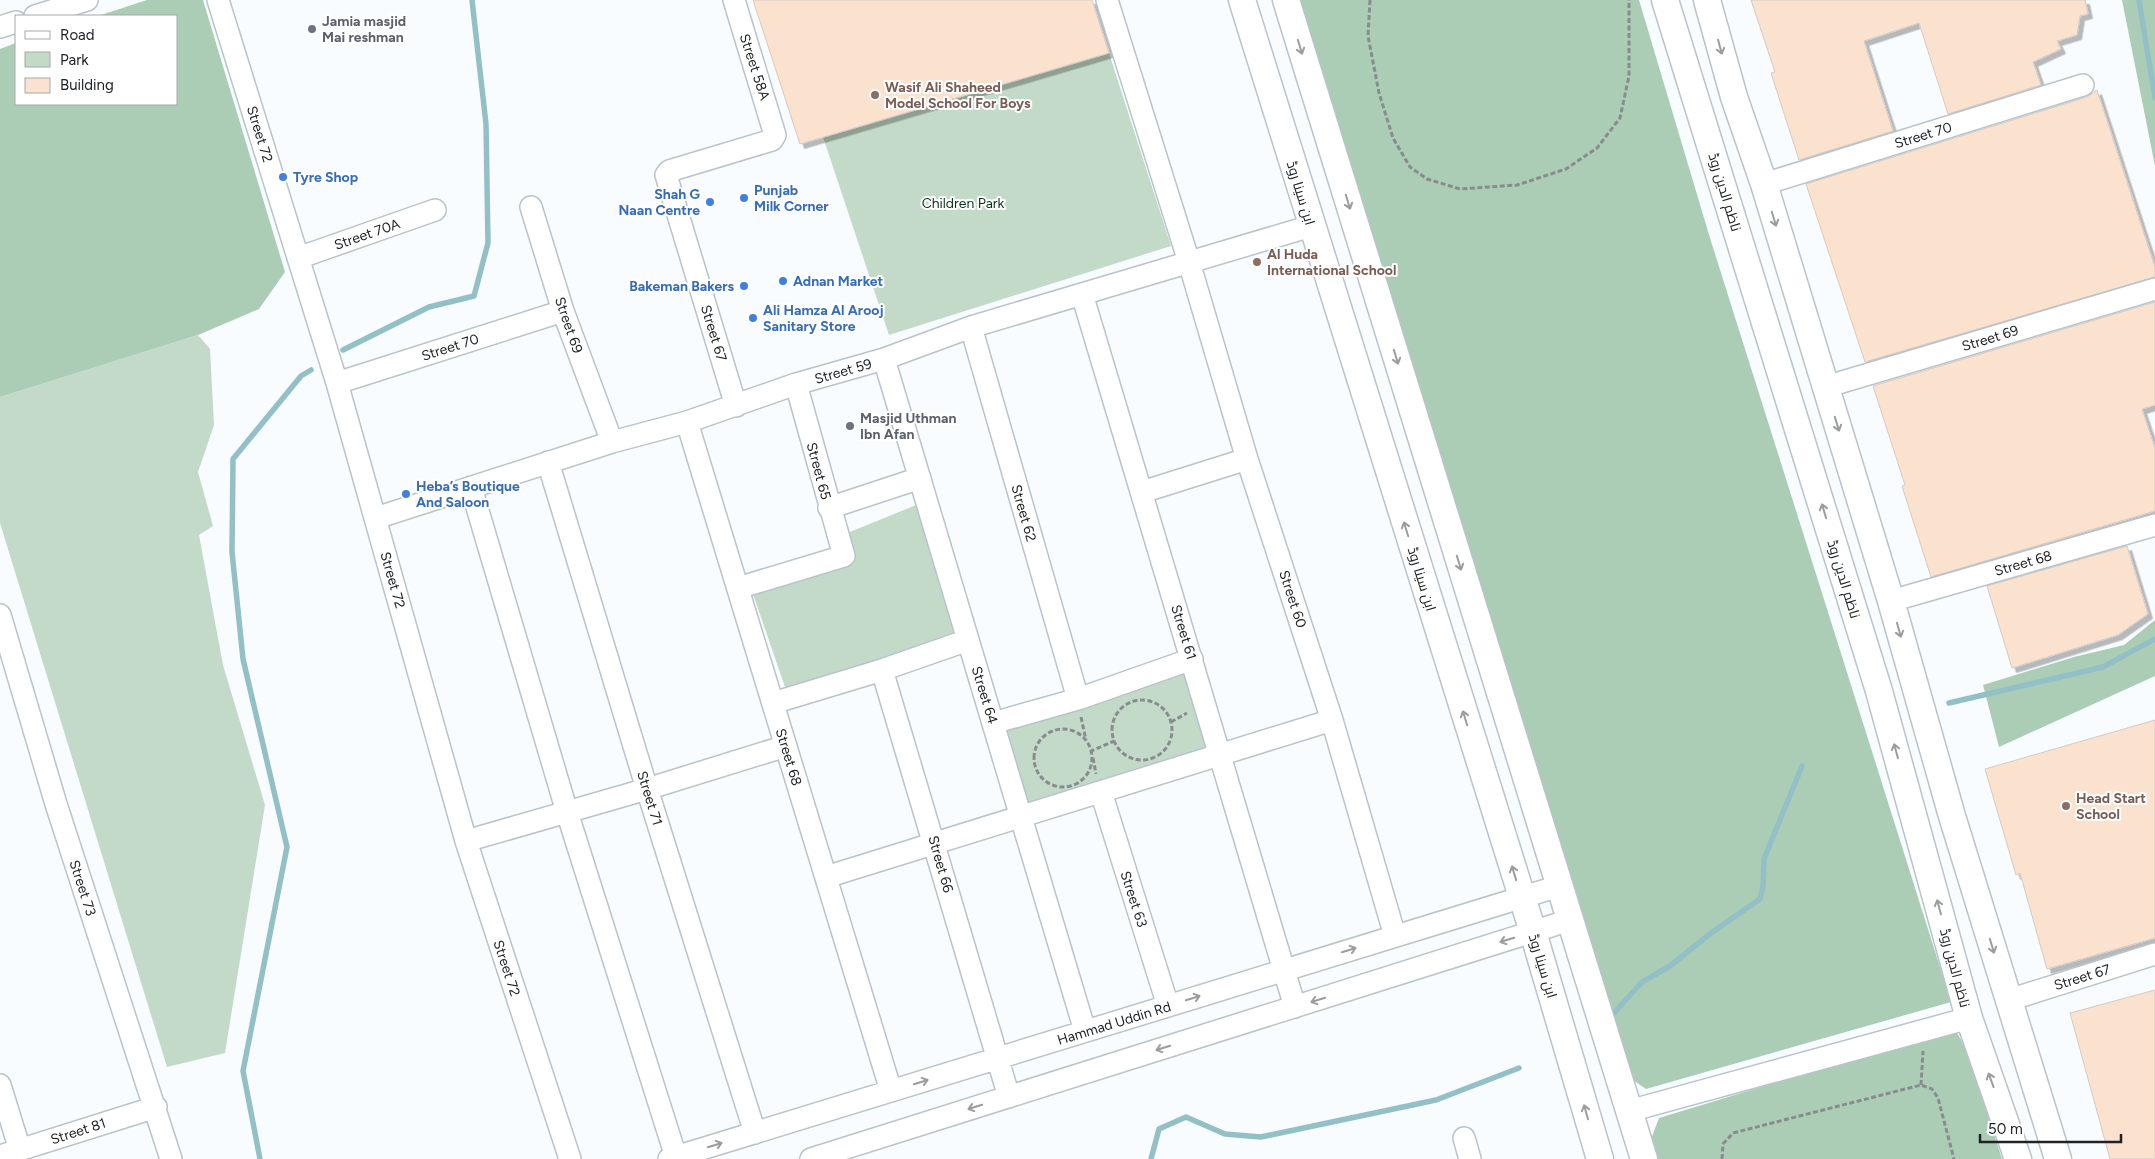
<svg xmlns="http://www.w3.org/2000/svg" width="2155" height="1159" font-family="Figtree,Cairo,sans-serif">
<defs>
<filter id="shadow"><feDropShadow dx="4.5" dy="4.5" stdDeviation="0" flood-color="#0004"/></filter>
</defs>
<rect width="100%" height="100%" fill="#f8fcff"/>
<path fill="#c3dac8" d="M1109 53 1171 246 889 335 823 137Z
M198 335 210 349 214 425 198 472 213 526 199 535 223 665 265 805 225 1053 167 1067 0 523V397Z
M921 503 960 636 787 693 752 591 849 558 845 534Z
M1190 667 1216 754 1029 809 1003 722Z"/>
<path fill="#accdb5" d="M147 0H203L285 272 259 309 198 335 0 397V49L16 43V104H176V16H98Z
M1295 0H1639L1710 238 1951 1002 1646 1089 1630 1078Z
M2122 0H2155V166Z
M2155 620V676L1999 747 1983 685 2074 657 2124 645Z
M1945 1031 1957 1033 1966 1048 2002 1159H1658L1651 1139 1659 1118Z"/>
<g fill="none" stroke-linecap="round" stroke-linejoin="round">
<path stroke="#93c0c7" stroke-width="5.5" d="M2139 0 2155 98
M343 350 429 307 474 296 488 243 486 124 472 0
M1949 703 2103 667 2155 639
M1613 1014 1642 982 1670 966 1711 933 1760 899 1763 886 1764 859 1802 766
M260 1159 243 1071 287 847 243 659 232 552 233 459 301 376 311 370
M1151 1159 1159 1129 1186 1117 1225 1134 1261 1137 1436 1100 1519 1068"/>
</g>
<path fill="#fbe2ce" stroke="#d4cac3" filter="url(#shadow)" d="M753 0H1092L1109 53 800 144Z
M1751 0H2085L2088 14 2080 16 2077 35 2057 41 2061 49 2033 62 2041 85 1948 114 1919 23 1864 41 1893 131 1799 160 1771 73 1775 72Z
M2097 90 2155 267V277L1865 362 1806 184 2087 97Z
M2155 302V405L2142 409 2155 448V511L1931 577 1902 486 1905 485 1873 386Z
M2127 546 2148 614 2118 635 2012 668 1987 586Z
M2155 720V938L2047 969 2020 873 2016 875 1985 769Z
M2155 990V1159H2110L2070 1013Z"/>
<g fill="none" stroke-linecap="round" stroke-linejoin="round">
<g stroke="#b9c3ca" stroke-width="24">
<path id="minor" d="M218 0 337 383 466 841 570 1159
M734 0 775 135 772 140 669 171 666 175 736 406
M1107 0 1189 262 1247 459 1332 720 1395 936
M35 16 87 0
M0 27 16 22
M1764 184 2083 85
M531 207 563 311 612 442
M298 258 435 210
M1082 294 1295 1007
M971 327 1078 699
M884 359 1085 1031
M337 383 563 311
M1825 387 2155 289
M687 422 891 1091
M548 462 647 789 755 1133
M471 487 567 812 676 1157
M1142 492 1247 459
M829 508 920 478
M376 518 612 442 687 422 796 384 884 359 971 327 1311 226
M738 588 844 556 796 384
M1891 601 2155 525
M0 615 56 804 171 1159
M882 670 1009 1097
M773 703 882 670 968 640
M993 723 1078 699 1192 659
M1101 792 1168 1006
M466 841 647 789 786 746
M826 877 1332 720
M2009 1000 2155 954
M0 1085 20 1150
M1629 1111 1969 1018
M1464 1138 1470 1159
M0 1156 156 1107
M669 1159 1559 886
M811 1159 1570 920"/>
</g>
<g stroke="#b9c3ca" stroke-width="29">
<path id="major" d="M1242 0 1533 932 1600 1159
M1286 0 1644 1159
M1665 0 1879 691 1969 1018 2018 1159
M1707 0 1734 97 1764 184 1891 601 1952 816 2058 1159"/>
</g>
<path stroke="#888c8f" stroke-width="3" stroke-dasharray="5 2.5" stroke-linecap="butt" d="M1370 0 1368 36 1379 93 1393 138 1410 167 1427 179 1460 189 1517 185 1566 169 1597 148 1620 118 1629 76V0
M1112 730a30 30 0 1 1 60 0a30 30 0 1 1-60 0Z
M1081 717 1086 740
M1171 722 1187 713
M1034 758a29 29 0 1 1 58 0a29 29 0 1 1-58 0Z
M1092 752 1091 751 1114 741
M1093 758 1096 774
M1921 1085 1923 1051
M1722 1159 1723 1144 1733 1133 1921 1085 1932 1089 1938 1098 1954 1159"/>
<use href="#minor" stroke="#fff" stroke-width="21"/>
<use href="#major" stroke="#fff" stroke-width="26"/>
</g>
<defs><path id="oneway-shaft" d="M-6 0H5M1.5-3L5.5 0L1.5 3" fill="none" stroke-width="1.6" stroke-linecap="round" stroke-linejoin="round" transform="scale(1.25)"/></defs>
<g stroke="#9b9c9d">
<use href="#oneway-shaft" transform="translate(1300 47) rotate(73)"/>
<use href="#oneway-shaft" transform="translate(1720 47) rotate(75)"/>
<use href="#oneway-shaft" transform="translate(1348 202) rotate(73)"/>
<use href="#oneway-shaft" transform="translate(1774 219) rotate(73)"/>
<use href="#oneway-shaft" transform="translate(1396 357) rotate(73)"/>
<use href="#oneway-shaft" transform="translate(1837 424) rotate(73)"/>
<use href="#oneway-shaft" transform="translate(1824 511) rotate(-107)"/>
<use href="#oneway-shaft" transform="translate(1406 529) rotate(-107)"/>
<use href="#oneway-shaft" transform="translate(1459 563) rotate(73)"/>
<use href="#oneway-shaft" transform="translate(1899 630) rotate(74)"/>
<use href="#oneway-shaft" transform="translate(1465 718) rotate(-107)"/>
<use href="#oneway-shaft" transform="translate(1896 751) rotate(-105)"/>
<use href="#oneway-shaft" transform="translate(1514 873) rotate(-107)"/>
<use href="#oneway-shaft" transform="translate(1939 907) rotate(-105)"/>
<use href="#oneway-shaft" transform="translate(1507 940) rotate(163)"/>
<use href="#oneway-shaft" transform="translate(1992 946) rotate(73)"/>
<use href="#oneway-shaft" transform="translate(1349 950) rotate(-17)"/>
<use href="#oneway-shaft" transform="translate(1193 998) rotate(-17)"/>
<use href="#oneway-shaft" transform="translate(1318 1000) rotate(163)"/>
<use href="#oneway-shaft" transform="translate(1163 1048) rotate(163)"/>
<use href="#oneway-shaft" transform="translate(1991 1080) rotate(-110)"/>
<use href="#oneway-shaft" transform="translate(921 1082) rotate(-17)"/>
<use href="#oneway-shaft" transform="translate(975 1107) rotate(163)"/>
<use href="#oneway-shaft" transform="translate(1586 1112) rotate(-106)"/>
<use href="#oneway-shaft" transform="translate(715 1145) rotate(-17)"/>
</g>
<g fill="#6b7280" stroke="#fff" stroke-width="2">
<circle cx="312" cy="29" r="5"/>
<circle cx="850" cy="426" r="5"/>
</g>
<g fill="#8d6e63" stroke="#fff" stroke-width="2">
<circle cx="875" cy="95" r="5"/>
<circle cx="1257" cy="262" r="5"/>
<circle cx="2066" cy="806" r="5"/>
</g>
<g fill="#3f7fe0" stroke="#fff" stroke-width="2">
<circle cx="283" cy="177" r="5"/>
<circle cx="744" cy="198" r="5"/>
<circle cx="710" cy="202" r="5"/>
<circle cx="783" cy="281" r="5"/>
<circle cx="744" cy="286" r="5"/>
<circle cx="753" cy="318" r="5"/>
<circle cx="406" cy="494" r="5"/>
</g>
<g text-anchor="middle" stroke-width="4" stroke-linejoin="round" paint-order="stroke">
<g font-size="14" font-weight="bold" fill="#5b616d" stroke="#fff" text-anchor="start">
<text x="322" y="26">Jamia masjid<tspan x="322" dy="16">Mai reshman</tspan></text>
<text x="860" y="423">Masjid Uthman<tspan x="860" dy="16">Ibn Afan</tspan></text>
</g>
<g font-size="14" fill="#202326" stroke="#fff">
<text transform="translate(755 67) rotate(72)" y="5">Street 58A</text>
<text transform="translate(260 134) rotate(73)" y="5">Street 72</text>
<text transform="translate(1923 135) rotate(-17)" y="5">Street 70</text>
<text transform="translate(1725 192) rotate(73)" y="5">ناظم الدین روڈ</text>
<text transform="translate(1301 193) rotate(73)" y="5">ابن سینا روڈ</text>
<text transform="translate(367 234) rotate(-19)" y="5">Street 70A</text>
<text transform="translate(569 325) rotate(71)" y="5">Street 69</text>
<text transform="translate(714 333) rotate(73)" y="5">Street 67</text>
<text transform="translate(1990 338) rotate(-17)" y="5">Street 69</text>
<text transform="translate(450 347) rotate(-18)" y="5">Street 70</text>
<text transform="translate(843 371) rotate(-16)" y="5">Street 59</text>
<text transform="translate(819 471) rotate(75)" y="5">Street 65</text>
<text transform="translate(1024 513) rotate(74)" y="5">Street 62</text>
<text transform="translate(2023 563) rotate(-16)" y="5">Street 68</text>
<text transform="translate(1422 579) rotate(73)" y="5">ابن سینا روڈ</text>
<text transform="translate(1844 579) rotate(73)" y="5">ناظم الدین روڈ</text>
<text transform="translate(393 580) rotate(74)" y="5">Street 72</text>
<text transform="translate(1293 599) rotate(72)" y="5">Street 60</text>
<text transform="translate(1184 632) rotate(73)" y="5">Street 61</text>
<text transform="translate(985 695) rotate(73)" y="5">Street 64</text>
<text transform="translate(789 757) rotate(73)" y="5">Street 68</text>
<text transform="translate(650 798) rotate(73)" y="5">Street 71</text>
<text transform="translate(941 864) rotate(74)" y="5">Street 66</text>
<text transform="translate(83 888) rotate(72)" y="5">Street 73</text>
<text transform="translate(1134 899) rotate(72)" y="5">Street 63</text>
<text transform="translate(1543 966) rotate(73)" y="5">ابن سینا روڈ</text>
<text transform="translate(507 968) rotate(72)" y="5">Street 72</text>
<text transform="translate(1955 968) rotate(75)" y="5">ناظم الدین روڈ</text>
<text transform="translate(2082 977) rotate(-17)" y="5">Street 67</text>
<text transform="translate(1114 1023) rotate(-17)" y="5">Hammad Uddin Rd</text>
<text transform="translate(78 1131) rotate(-18)" y="5">Street 81</text>
</g>
<g font-size="14" font-weight="bold" fill="#785e54" stroke="#fff" text-anchor="start">
<text x="885" y="92">Wasif Ali Shaheed<tspan x="885" dy="16">Model School For Boys</tspan></text>
<text x="1267" y="259">Al Huda<tspan x="1267" dy="16">International School</tspan></text>
<text x="2076" y="803">Head Start<tspan x="2076" dy="16">School</tspan></text>
</g>
<g font-size="14" font-weight="bold" fill="#366cbe" stroke="#fff" text-anchor="start">
<text x="293" y="182">Tyre Shop</text>
<text x="754" y="195">Punjab<tspan x="754" dy="16">Milk Corner</tspan></text>
<text x="700" y="199" text-anchor="end">Shah G<tspan x="700" dy="16">Naan Centre</tspan></text>
<text x="793" y="286">Adnan Market</text>
<text x="734" y="291" text-anchor="end">Bakeman Bakers</text>
<text x="763" y="315">Ali Hamza Al Arooj<tspan x="763" dy="16">Sanitary Store</tspan></text>
<text x="416" y="491">Heba’s Boutique<tspan x="416" dy="16">And Saloon</tspan></text>
</g>
<g font-size="14" fill="#09321a" stroke="#fff">
<text x="963" y="208">Children Park</text>
</g>
</g>
<rect x="15" y="15" width="162" height="90" fill="#ffffff" stroke="#a6a7a8"/>
<rect x="25" y="31" width="25" height="8" fill="#ffffff" stroke="#a6a7a8"/>
<text x="60" y="40" font-size="15" fill="#202326">Road</text>
<rect x="25" y="52" width="25" height="15" fill="#c3dac8" stroke="#a6a7a8"/>
<text x="60" y="65" font-size="15" fill="#202326">Park</text>
<rect x="25" y="78" width="25" height="15" fill="#fbe2ce" stroke="#a6a7a8"/>
<text x="60" y="90" font-size="15" fill="#202326">Building</text>
<path d="M1980 1134v8h141v-8" fill="none" stroke="#202326" stroke-width="2.5"/>
<text x="1988" y="1134" font-size="15" fill="#202326" stroke="#ffffff" stroke-width="4" paint-order="stroke">50 m</text>
</svg>
